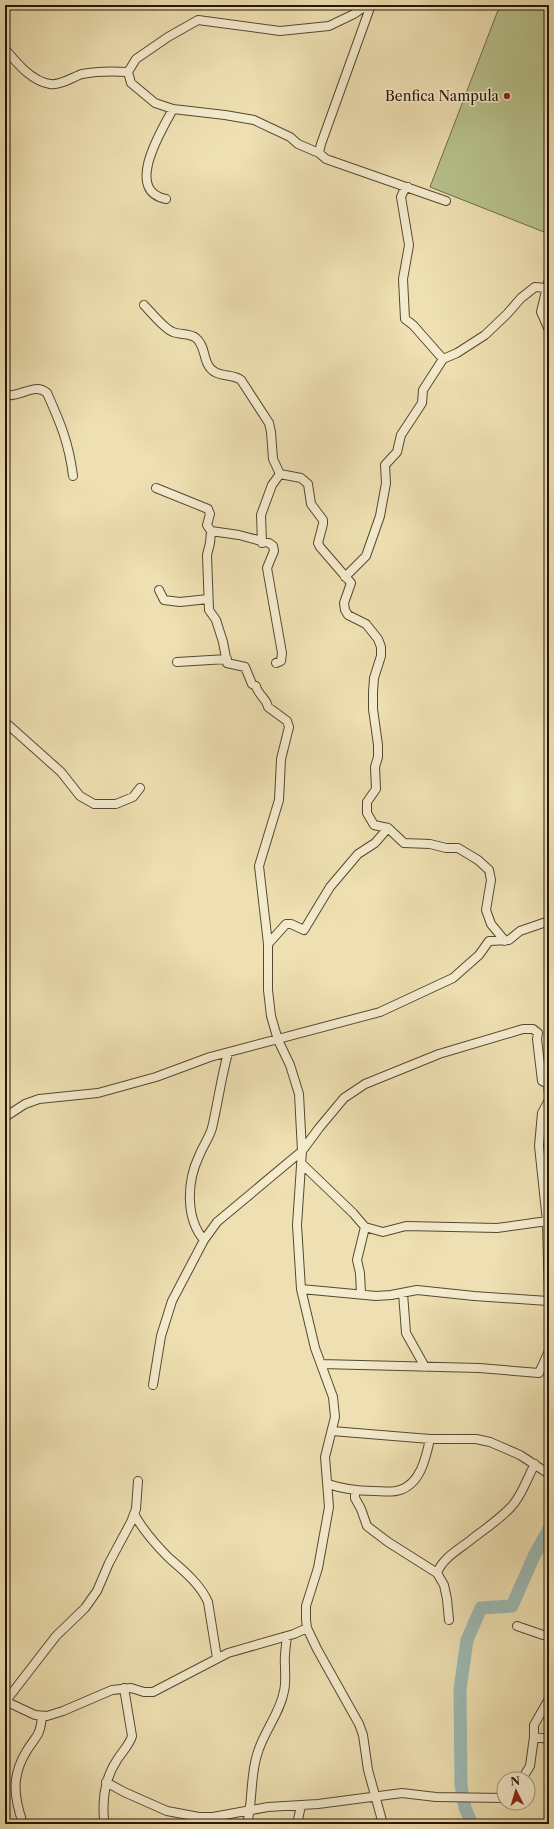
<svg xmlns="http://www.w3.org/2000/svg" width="554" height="1829" font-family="'Libre Caslon Text',serif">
<rect width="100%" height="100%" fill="#eee0b2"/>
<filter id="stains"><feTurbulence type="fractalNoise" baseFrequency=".005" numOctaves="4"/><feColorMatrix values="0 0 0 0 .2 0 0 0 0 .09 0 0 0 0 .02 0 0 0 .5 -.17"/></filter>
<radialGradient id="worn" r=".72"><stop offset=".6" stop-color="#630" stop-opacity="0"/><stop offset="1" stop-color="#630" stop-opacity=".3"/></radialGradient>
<path fill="#b8c28d" stroke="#6e6c49" d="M500 5H549V234L430 187Z"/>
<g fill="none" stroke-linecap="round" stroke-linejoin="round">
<path stroke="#9cbbb5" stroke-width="13" d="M472 1824 465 1808 461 1785 460 1689 467 1640 481 1608 512 1606 534 1556 549 1529"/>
<g stroke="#574830" stroke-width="10">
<path id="minor" d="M5 49C17 63 31 81 50 84 59 86 73 77 82 74 97 71 112 71 128 72L136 59 168 37 198 20 280 31 329 26 354 14 367 5
M128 72 131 83 155 103 173 109 225 115 254 120 290 137 298 144 319 153 326 159 446 201
M319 153 321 144 371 5
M408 187 404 190 401 197 409 245 403 279 405 319 413 325 443 359
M166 199C124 191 161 131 173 109
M549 279 541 312 549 330
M144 305C151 312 164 329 173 332 180 335 190 333 196 338 207 347 202 365 215 372 223 377 233 374 241 380L269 423 271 432 273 459 280 474
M5 395C19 398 35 382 47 393 60 422 69 443 73 476
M280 474 301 478 308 484 311 504 323 520V524L318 543 320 547 351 583 344 603 345 610 348 615 366 624 378 639 381 647V656L374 678 373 692V709L378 745V757L375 767 376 789 367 802V813L374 825 388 828 404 843 430 844 446 848H458L478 860 489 870 491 880 486 910 491 924 505 941
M156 488 208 509 210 514 207 525 211 531 239 535 269 543 273 546 274 551 267 568 282 653 281 661 276 663
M211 531 210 543 207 555 209 610 216 620 223 642 227 663 245 667 252 684 256 686C258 695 267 699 268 707L287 721 289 727 281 759 279 800 259 866 268 944V990L271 1016 278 1040 290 1065 299 1094 302 1151 297 1225 301 1289 315 1348 333 1397 335 1417 325 1457 329 1507 318 1568 306 1606V1620L307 1628 317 1649 359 1724 363 1735 368 1770 383 1824
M262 543 261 515 272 485 280 474
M345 577 366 556 380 516 386 483 385 465 397 452 401 435 422 403 423 390 443 359 457 353 485 335 507 314 521 298 535 287 546 288
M159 590 164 600 180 602 208 599
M177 662 227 659
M5 722 61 772 80 796 94 804H116L133 797 140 788
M268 944 286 924H291L304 930 330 887 358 854 375 843 388 828
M549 1100 542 1113 539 1146 547 1221 549 1303
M5 1117 25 1104 39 1099 98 1093 156 1077 210 1057 380 1012 453 978 479 955 489 941 509 940 520 931 549 921
M302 1164 353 1213 365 1227 383 1232 406 1226 497 1228 547 1221
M204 1240C185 1218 187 1181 199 1156 203 1146 209 1138 212 1128 218 1103 221 1078 228 1053
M301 1289 376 1296 391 1295 417 1290 474 1296 548 1301
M403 1293 406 1333 425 1367
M361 1294 360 1273 357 1260 365 1227
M321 1364 479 1368 539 1373 549 1351
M153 1385 161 1336 172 1301 204 1240 217 1222 302 1151 319 1128 344 1098 365 1084 439 1054 523 1029H533L538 1033 537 1039 542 1081 548 1084 549 1094
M332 1431 430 1439H476L490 1442 520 1455 549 1474
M328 1484C343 1489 357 1491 373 1491 382 1491 392 1493 400 1490 421 1483 426 1457 430 1439
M355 1491V1498L361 1509 367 1526 388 1542 437 1573 444 1585 447 1599 449 1620
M134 1514C143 1530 156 1545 169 1558 184 1571 200 1584 208 1602L217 1658
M437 1573C443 1557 460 1549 472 1539 485 1529 500 1519 511 1507 522 1496 527 1478 535 1464
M517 1626 543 1635 549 1634
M5 1701 35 1715 47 1716 63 1711 112 1690 131 1688 144 1692H153L228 1653 294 1634 307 1628
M5 1702 56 1636 85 1608 97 1591 109 1563 131 1522 136 1509 138 1481
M534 1737 549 1739
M522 1779 530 1766 534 1737V1725L549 1699
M106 1782 124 1792 167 1811 199 1817H213L268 1807 318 1804 402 1793 436 1797 504 1798
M104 1820C102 1797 105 1778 117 1760 122 1752 130 1744 132 1736L124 1688
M23 1824C14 1797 11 1777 26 1752 36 1735 40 1738 42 1716
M247 1824C253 1801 250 1777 257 1755 263 1732 280 1714 284 1691 286 1683 285 1674 285 1666 284 1656 286 1646 287 1636
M297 1824 301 1806"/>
</g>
<use href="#minor" stroke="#f4ebcd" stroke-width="8"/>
</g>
<circle fill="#8f2418" stroke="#f4ebcd" stroke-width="1.5" cx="507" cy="96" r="4"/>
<g text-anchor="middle" stroke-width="3" stroke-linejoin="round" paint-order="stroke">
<g font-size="14" fill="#251505" stroke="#f4ebcd" text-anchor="end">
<text x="499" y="101">Benfica Nampula</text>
</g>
</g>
<rect width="554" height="1829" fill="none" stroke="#eee0b2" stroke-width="20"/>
<rect x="6" y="6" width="542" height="1817" fill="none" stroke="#251505" stroke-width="2"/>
<rect x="10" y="10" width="534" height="1809" fill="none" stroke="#251505"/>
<g transform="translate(516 1791) rotate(355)"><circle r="19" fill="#f4ebcd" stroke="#a1957d"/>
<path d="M0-3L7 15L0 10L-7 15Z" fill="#8f2418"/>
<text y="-6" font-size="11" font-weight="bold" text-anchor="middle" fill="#251505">N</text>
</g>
<rect width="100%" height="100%" filter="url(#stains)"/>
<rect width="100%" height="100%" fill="url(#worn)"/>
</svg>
